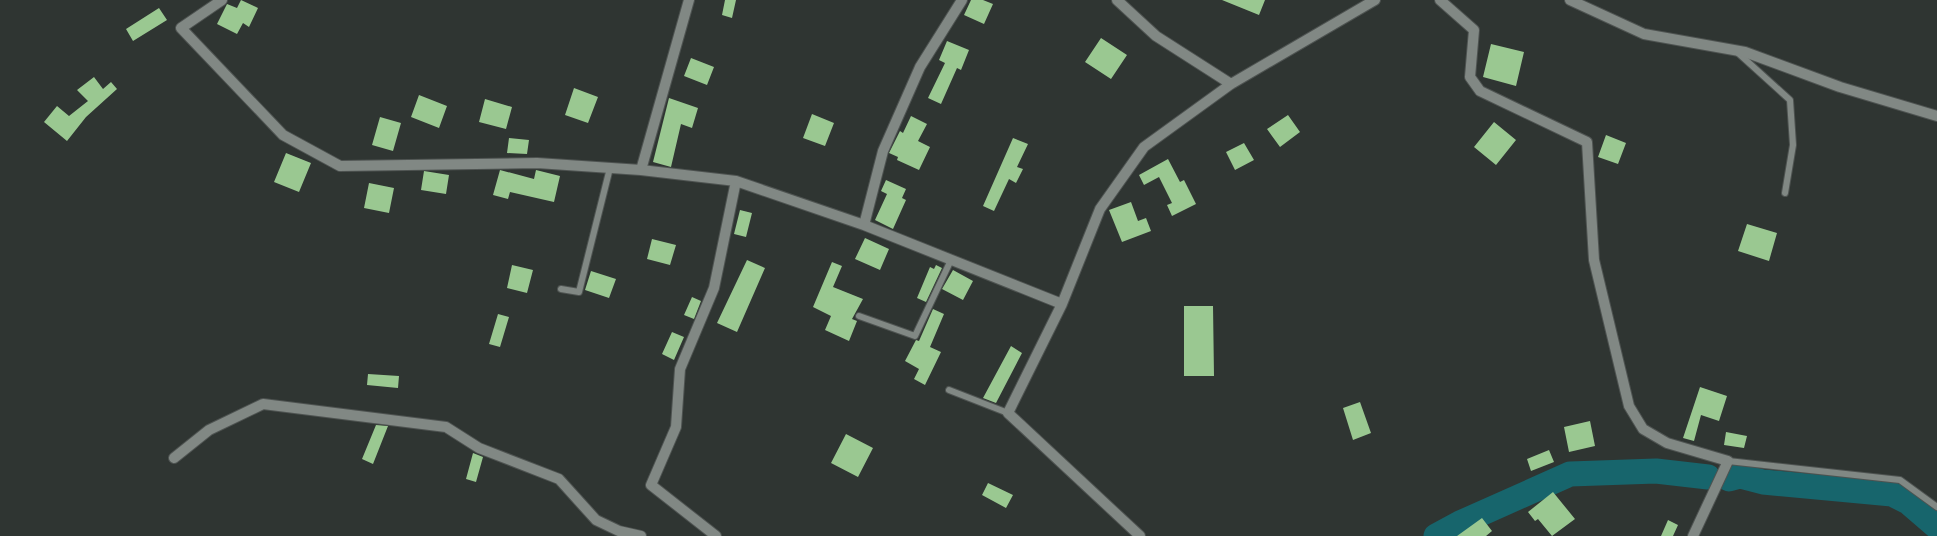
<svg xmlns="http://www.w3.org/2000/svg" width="1937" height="536" font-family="'IBM Plex Sans',sans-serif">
<rect width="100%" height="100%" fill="#2f3532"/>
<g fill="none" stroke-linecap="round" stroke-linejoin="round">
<path stroke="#17656c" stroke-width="25" d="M1729 479 1740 476 1763 482 1892 494 1908 502 1937 527
M1436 536 1460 523 1570 474 1656 471 1708 477"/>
</g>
<path fill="#9ac891" d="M241 0 258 8 249 27 243 23 237 34 217 24 227 4 237 8Z
M725 0H736L732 18 722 15Z
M971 0H983L993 4 984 24 964 15Z
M1222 0H1265L1259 15Z
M159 8 167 20 133 41 126 29Z
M1101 38 1127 55 1111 79 1085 62Z
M947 41 969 50 961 70 957 68 941 104 928 98 945 63 939 60Z
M1491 44 1524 52 1516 86 1483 77Z
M691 58 714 67 707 85 684 76Z
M94 77 103 89 111 82 117 89 86 117 67 141 44 122 57 106 69 116 88 101 77 90Z
M574 88 598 97 588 123 565 115Z
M419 95 447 106 439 128 411 117Z
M669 98 698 108 692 128 681 124 671 167 653 162Z
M485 99 512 107 506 129 479 122Z
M812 114 834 123 825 146 803 138Z
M1288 115 1300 132 1280 147 1267 129Z
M911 116 927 124 918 141 930 147 919 170 897 160 898 157 889 153 900 131 903 133Z
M380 117 401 123 393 151 372 145Z
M1494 122 1516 140 1496 165 1474 147Z
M1606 135 1626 143 1618 164 1598 157Z
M509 138 529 140 527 154 507 153Z
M1013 138 1028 144 1017 167 1023 169 1016 183 1009 179 994 211 983 206Z
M1244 143 1254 160 1235 170 1226 152Z
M286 153 311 163 299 192 274 182Z
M1168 159 1180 182 1184 180 1196 204 1172 216 1167 205 1172 203 1159 177 1144 185 1139 175Z
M500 170 534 179 536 170 560 176 554 202 510 192 508 199 493 195Z
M424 171 449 175 446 194 421 190Z
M886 180 906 189 902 198 906 200 893 229 875 220 887 194 881 191Z
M369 183 394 188 389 213 364 208Z
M1131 202 1138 221 1146 218 1151 231 1122 242 1109 210Z
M740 210 752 213 746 237 734 234Z
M1747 224 1777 233 1769 261 1738 251Z
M865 238 889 249 880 270 855 259Z
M652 239 676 245 670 265 647 259Z
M747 260 765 268 737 332 717 323Z
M832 262 842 266 833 287 863 299 852 319 857 321 849 341 825 330 831 316 813 307Z
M512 265 533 270 527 293 507 288Z
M936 265 942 268 926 302 917 298 930 267 934 269Z
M953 270 973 281 963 300 942 289Z
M591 271 616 279 609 298 585 290Z
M692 297 701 301 694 319 684 315Z
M1184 306H1213L1214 376H1184Z
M933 309 944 314 930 347 941 352 925 385 914 379 919 369 905 361 916 340 919 341Z
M498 314 509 317 500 347 489 344Z
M672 332 684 337 674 360 662 354Z
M1011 346 1022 353 996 403 983 398Z
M368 374 399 376 398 388 367 385Z
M1700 387 1727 396 1719 421 1701 415 1694 441 1683 438Z
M1360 402 1371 433 1353 440 1343 408Z
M1590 421 1595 446 1569 452 1564 427Z
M376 425 388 426 373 464 362 459Z
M1726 432 1747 436 1744 448 1724 445Z
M846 434 873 448 858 477 831 463Z
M1549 450 1554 462 1531 471 1527 459Z
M473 453 483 457 476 482 466 479Z
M988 483 1013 495 1006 508 982 495Z
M1553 492 1575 519 1552 536 1538 519 1535 521 1528 512Z
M1482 518 1492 531 1486 536H1457Z
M1668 520 1678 525 1673 536H1661Z"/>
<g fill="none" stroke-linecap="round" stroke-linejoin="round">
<g stroke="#4e5351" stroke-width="8">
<path id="service" d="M1737 52 1790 100 1793 145 1785 193
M561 289 579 292 610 168
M859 316 915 336 951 260
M949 390 1008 413
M1728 461 1900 480 1937 507"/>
</g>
<g stroke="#4e5351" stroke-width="12">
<path id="minor" d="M222 0 181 28 283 135 340 166 537 163 641 170 736 181 864 225 1062 304 1100 209 1144 147 1231 84 1375 0
M1117 0 1156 36 1231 84
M1440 0 1474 30 1470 77 1480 91 1587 142 1594 260 1629 406 1643 429 1667 443 1728 461 1693 536
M1570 0 1644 34 1745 52 1840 87 1937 116
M641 170 689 0
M864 225 883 151 920 67 962 0
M1062 304 1008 413 1140 536
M174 458 209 430 263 404 446 427 479 448 559 479 596 520 619 531 641 536
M716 536 651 485 676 427 680 369 714 288 736 181"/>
</g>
<use href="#service" stroke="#818884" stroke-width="6"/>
<use href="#minor" stroke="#818884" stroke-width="10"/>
</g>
</svg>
